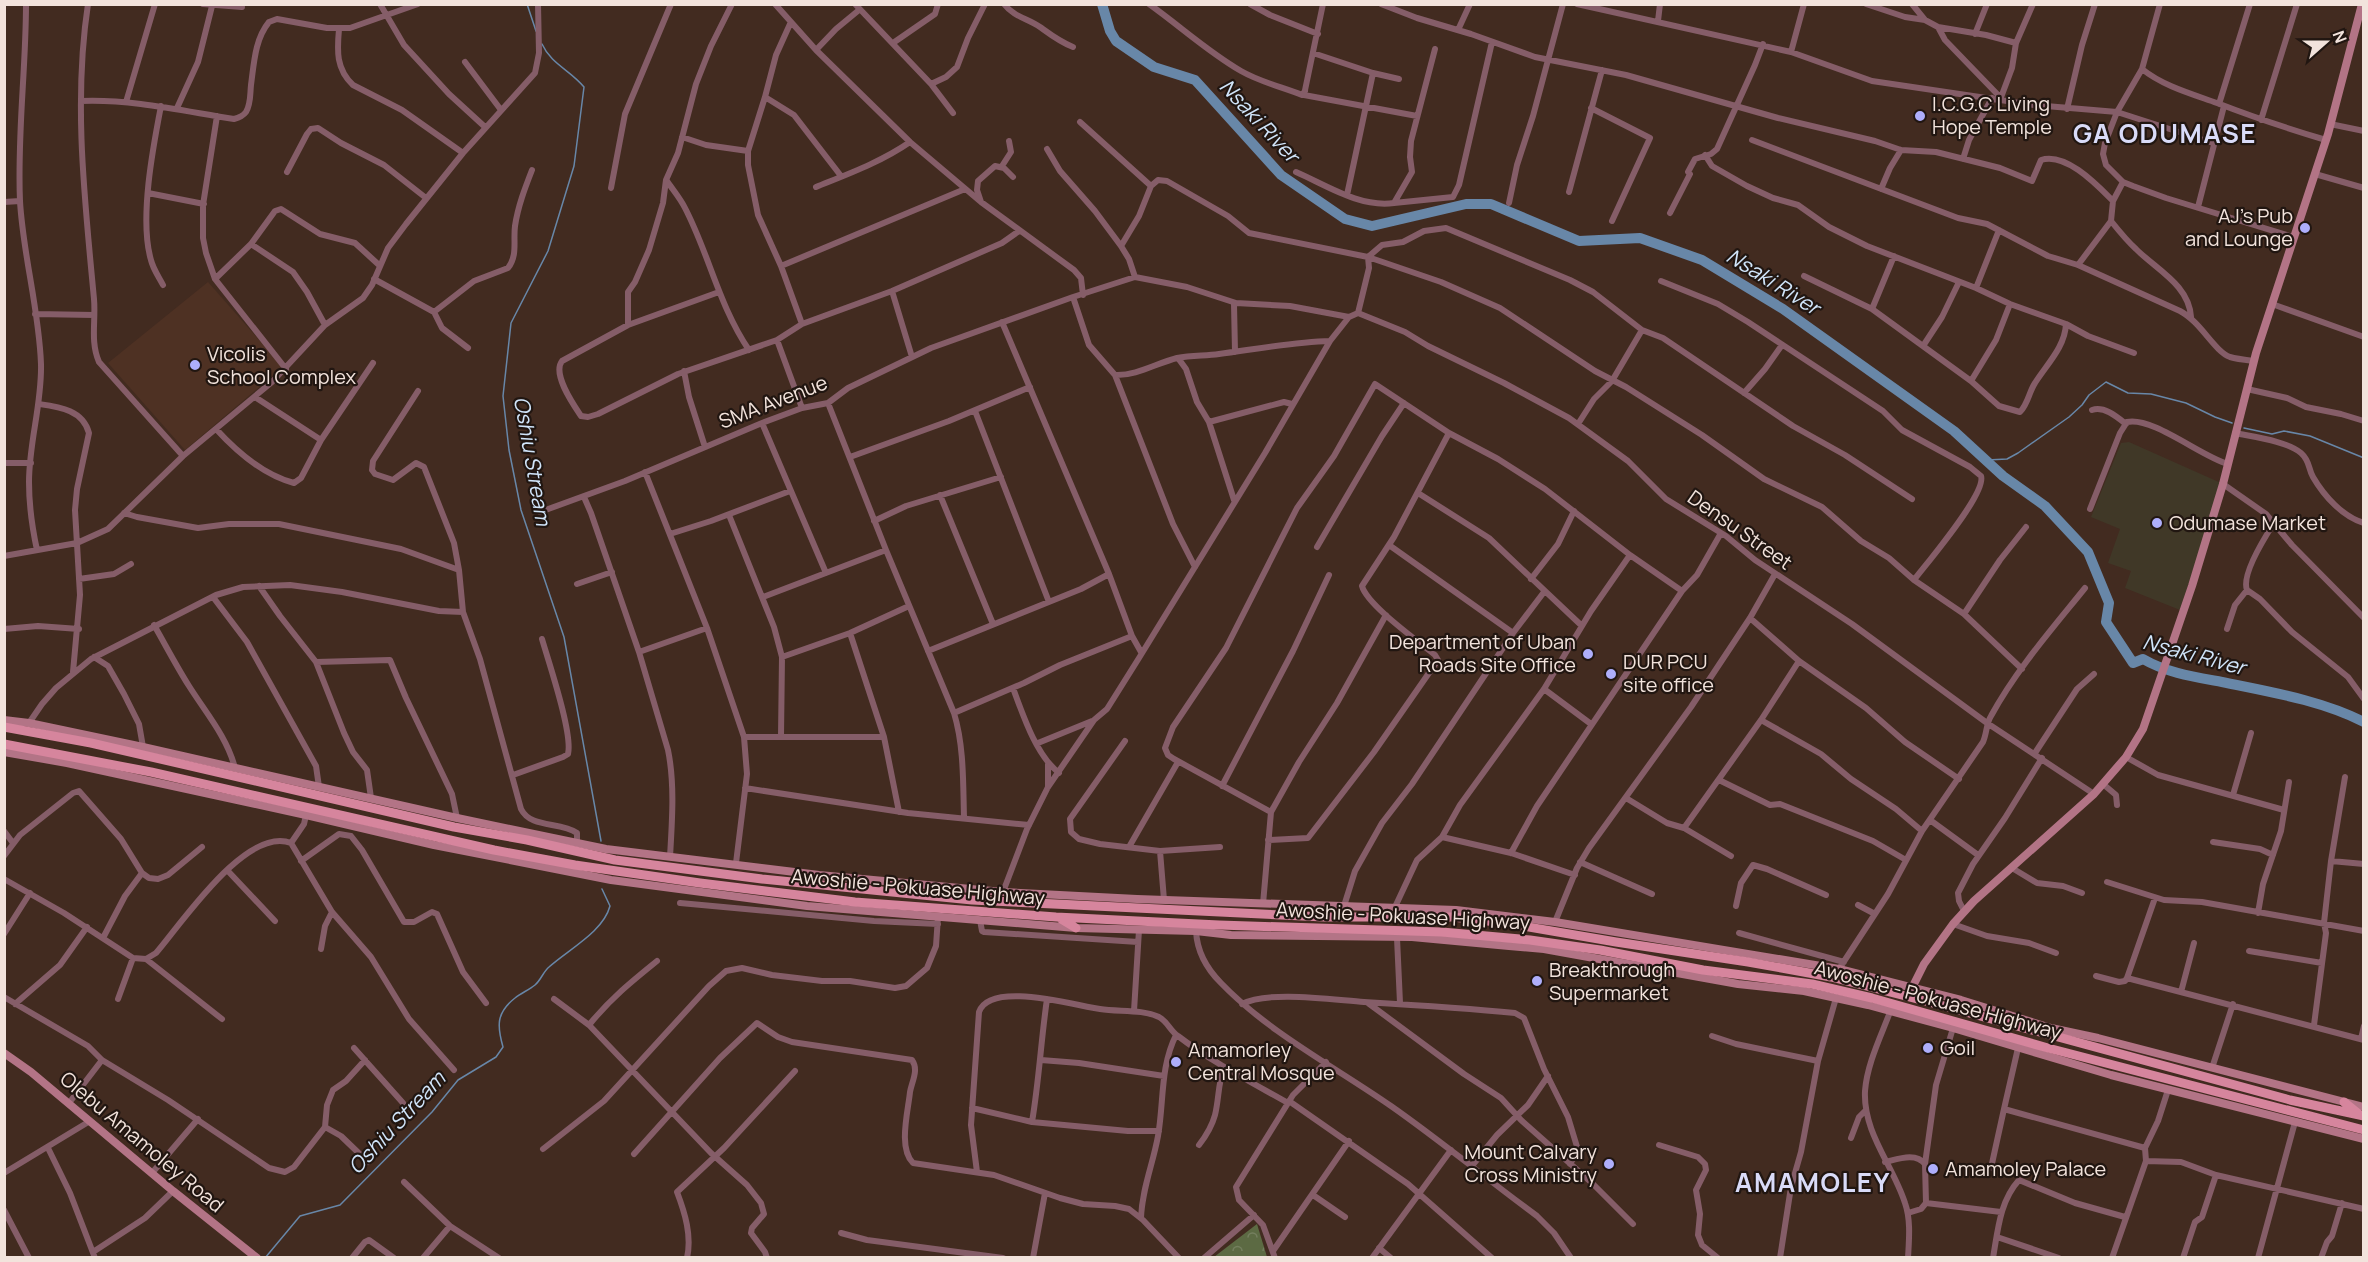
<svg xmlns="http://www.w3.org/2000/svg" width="2368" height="1262" font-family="Manrope,sans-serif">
<defs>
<pattern id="forest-crowns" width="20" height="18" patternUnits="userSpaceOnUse" patternTransform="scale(1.5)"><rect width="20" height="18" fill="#5c6a43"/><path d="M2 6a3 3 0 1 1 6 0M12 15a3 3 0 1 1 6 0" fill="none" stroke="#747f5e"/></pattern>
</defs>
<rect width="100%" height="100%" fill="#422b20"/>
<path fill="#403827" d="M2129 442 2221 483 2180 610 2125 588 2131 571 2108 563 2120 529 2091 517 2121 443Z"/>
<path fill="#4e3123" d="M208 282 283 367 185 450 108 363Z"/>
<path fill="url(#forest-crowns)" d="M1257 1224 1267 1257H1214Z"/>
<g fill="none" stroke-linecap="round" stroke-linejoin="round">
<path stroke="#6887a8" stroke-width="1.5" d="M527 4 536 31
M542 44C551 64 570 70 584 87L574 166 548 251 511 323 503 396 509 450 521 510 564 637 601 841
M2244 428 2272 434 2284 431 2310 436 2364 458
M1987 460 2007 459 2018 453 2069 417 2082 405 2089 395 2106 382 2128 393 2151 394 2186 403 2215 417 2232 423
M265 1258 300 1216 340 1205 432 1112 458 1080 496 1057 503 1047C497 1026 496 1013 515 998 521 993 529 990 535 985 541 980 543 972 549 967 569 949 603 932 610 906L602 889"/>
<path stroke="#6887a8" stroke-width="10" d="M1102 4 1110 31 1116 41 1154 67 1195 80 1281 175 1345 219 1372 226 1466 204H1491L1579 241 1640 238 1702 260 1783 309 1954 431 2003 476 2045 506 2088 552 2109 603 2106 622 2133 663 2143 659C2167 673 2195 677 2222 682 2270 692 2320 700 2364 722"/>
<path stroke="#855d68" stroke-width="6" d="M26 4C26 70 17 135 20 201 23 255 39 309 41 364 42 404 29 442 29 482 29 505 32 527 37 550
M88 4C73 102 85 202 94 299 96 321 90 341 99 362L183 456
M203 4 242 7
M380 4 404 45 449 94 485 127
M775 4 816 50 910 142 981 202 1074 270 1081 278 1083 295
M855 4 931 84 953 113
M1004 4C1014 17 1027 18 1040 27 1051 35 1060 42 1073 47
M1149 4C1180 26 1208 52 1241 71 1260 82 1282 87 1302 95L1305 91
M1250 4 1270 15 1318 34
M1323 4 1304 95 1417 116
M1381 4 1417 18 1471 34 1535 57 1626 75 1778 118 1875 141 1901 150 1936 152 2000 168 2032 181 2041 160C2066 152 2097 185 2113 201
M1577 4 1791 52 1872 81 2034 105 2117 112 2213 143
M1866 4 1905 17 1925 20 1938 27 1986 35 2016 43
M1912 4 1925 20
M2160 4 2142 69 2117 112 2105 143 2103 154 2106 165 2123 182 2133 186 2166 198 2293 237
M1658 21 1660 4
M790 24 776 55 765 97 748 151V165L758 215 781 266 802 324
M1938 27 1945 40 2001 98
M339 29C337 51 336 69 353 85L402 110 463 153
M1458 30 1470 4
M1975 34 1987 4
M893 43 935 14 938 4
M816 50 836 29 859 10
M1791 52 1804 4
M1313 53 1373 73 1399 79
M465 62 501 110
M2142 69C2163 86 2192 94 2217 103 2253 117 2289 129 2326 140
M931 84 946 77 957 67 968 38 985 4
M765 97 794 115 841 176
M2000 100 2012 68 2016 43 2033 4
M81 101C133 99 183 111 234 119 238 118 243 116 246 112 251 104 250 94 251 85 254 63 255 39 269 22L277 19 327 28H350L418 4
M126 102 155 4
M2219 104 2250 4
M161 106C153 147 139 220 151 260 153 269 159 277 163 285
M177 108 198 62 212 6
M1591 108 1650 138 1612 221
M2067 109 2082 45 2095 4
M217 116 203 205V238L206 253 215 279 286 369
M2261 120 2297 4
M1080 122 1151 186
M2330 124 2364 131
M682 137 706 145 748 151
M1752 140 1958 218 1987 224 2048 256 2078 265 2180 311C2201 322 2214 351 2230 357 2237 359 2246 360 2254 361
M1705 155 1712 166 1747 186 1773 198 1798 205 1829 227 1867 246 1976 288 2010 304 2066 324 2088 336 2134 353
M1963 159 1969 140 1992 98
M1002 166 1011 152 1009 141
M287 172 307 134 311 129 318 128 341 143 384 165 426 198
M1296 172C1326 185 1360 208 1394 203L1412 172 1410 157 1411 141 1435 49
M2315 174 2364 188
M667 181C673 190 680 198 685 208 709 254 719 306 749 350
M816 187C848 174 881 162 910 142
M611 188 625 114 671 4
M1881 189 1890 168 1901 150
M1569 192 1602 70
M148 193 204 204
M1347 195 1373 73
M4 202 20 201
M981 202 977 190 978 181 995 166 1004 168 1013 177
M1394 203 1453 197 1459 185 1492 42
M1509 203 1517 165 1533 116 1563 4
M2198 207 2224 106
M1670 213 1690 174 1688 172 1695 159 1711 154 1717 149 1755 65 1763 44
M2111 221C2119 231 2127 241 2136 249 2157 270 2189 285 2191 317
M251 244 293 272 307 292 325 325
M1121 246 1139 216 1151 186 1158 180 1167 181 1228 216 1249 233 1368 257 1369 268 1358 313
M1368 257 1441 282 1500 308 1595 371 1626 387 1702 435 1764 479 1822 507 1861 541 1889 558 1914 580 1964 614 2022 669
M1368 257 1382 245 1403 242 1424 231 1446 228 1570 280 1593 292 1642 330 1663 338 1793 426 1845 455 1912 499
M2078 265 2111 221 2113 201 2123 182
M781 266 965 189
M1804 276 1872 309 1971 381 1999 406 2020 412C2028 404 2029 392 2035 383 2047 364 2065 347 2066 324
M1135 277 1187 287 1236 303
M215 279 251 244 275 211 281 209 320 234 355 243 379 265
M374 279 434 312 442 328 468 348
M1661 281 1718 304 1748 322 1883 411 1902 430 1970 467 1981 476C1987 493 1927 563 1914 580
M1976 288 1999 230
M892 291 912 357
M719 292 628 325 562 361C552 374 573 404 581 416L588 417 598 414 678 374 777 340 802 324 892 291 1002 243 1019 231
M1073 297 1089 345 1115 375C1136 376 1157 363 1177 358 1192 355 1205 356 1219 354 1256 349 1293 342 1330 341L1349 317 1358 313
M2272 304 2364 337
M1872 309 1894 256
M434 312 474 281 508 268C518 255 513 241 515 226 518 206 525 188 532 170
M1358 313 1405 332 1428 346 1504 383 1569 418 1628 461 1666 499 1726 536 1755 560 1852 624 1987 723 2094 794
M35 314 94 315
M1002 322 1109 574 1132 636 1141 652
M628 325V292L635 282 649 250 663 203 666 180 678 153 696 84 711 46 732 4
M777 340 802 408
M1923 346 1942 317 1959 282
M1235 352 1234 304 1236 303 1290 306 1349 317
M1178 358 1186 369 1197 402 1209 422 1234 500
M684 371 689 397 705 447
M1115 375 1173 524 1195 567
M1971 381 1996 340 2010 304
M2247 389 2287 398 2306 407 2341 414 2364 421
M418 391 373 461 372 470 375 474 393 480 416 463 424 467 454 543 459 570
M1744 393 1765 369 1782 345
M255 397 321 440
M828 403 886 550 954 713C964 746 963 782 964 817
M39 404C60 407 83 410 89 433L77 489 75 510 80 595 73 672
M2092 410C2104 406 2116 416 2126 424
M975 411 1049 602
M1209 422 1284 402 1292 404
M762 423 826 573
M1578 424 1594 399 1612 381 1642 330
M216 429C237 452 263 475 294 483L301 478 321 440 373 363
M2235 433C2254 437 2287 441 2301 453 2310 461 2308 468 2313 477 2324 496 2343 517 2364 523
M850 457 949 421 1030 387
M4 463H31
M645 472 707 628 744 737 747 774 736 863
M2223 484 2266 514 2292 545 2364 618
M1418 493 1489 538 1582 626
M940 495 993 624
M584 497 591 513 639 652 668 750C675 784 672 822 670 857
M2090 509 2120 433 2127 422C2152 416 2202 457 2228 464
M540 512 625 481 762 423 802 408 828 403 848 388 931 348 1073 297 1135 277 1129 259 1121 246 1095 211 1060 171 1047 149
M124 513 137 517 198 528 229 524H279L401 549 459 570 463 612 480 659 521 809C531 829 560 821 577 833V843
M729 515 774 627 782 657 781 736
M874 521 906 506 1001 477
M2274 523C2265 537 2241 575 2247 590L2260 599 2292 632 2348 677 2364 699
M670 534 711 521 790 491
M1389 545 1513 633
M1317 547 1382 436 1404 403
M4 556 77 543 108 529 183 456 272 382 325 325 363 298 372 285 388 248 406 224 463 153 535 73 539 53 538 4
M79 579 114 574 131 564
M1531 579 1558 544 1574 511
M577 584 612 572
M259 586 280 616 316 662 344 733 353 752 367 770 371 798
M213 597 247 642 316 766 319 787
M763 597 886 550
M1964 614 2000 560 2026 527
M1750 618 1799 661 1866 708 1905 742 1959 779
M154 625C166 646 177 667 189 686 206 713 227 737 235 768
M4 629 38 626 79 629
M2227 629 2235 605 2247 590
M850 633 884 737 899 812
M928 651 1081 589 1109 574
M639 652 707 628
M94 657 108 666 124 694 139 724 143 747
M782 657 850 633 909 606
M316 662 390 660 406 698 452 794 457 818
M1013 688C1023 715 1036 755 1059 773
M1544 689 1591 724
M954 713 1024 683 1060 665 1132 636
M1761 720 1821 754 1851 779 1896 809 1922 831
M29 723 42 704 56 688 91 659 216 595 243 587 290 585 342 592 439 611 463 612
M744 737H884
M1125 741 1070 819 1071 832 1079 839 1100 844 1160 851 1220 847
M1038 743 1092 721
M2035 753 2077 689 2094 674
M2126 757 2158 775 2284 810
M1048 764V787
M513 775 563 757 568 754C573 734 549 663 542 639
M1719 780 1770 805 1780 804 1873 841 1906 860
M2103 784 2116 795 2117 805
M1222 786 1293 651 1329 575
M745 788 908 813 1029 825
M2233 795 2251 733
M1626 798 1667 823 1684 828 1731 856
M1271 812 1174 759 1168 755 1165 748 1173 727 1226 648 1297 508 1334 456 1375 384 1449 433 1498 459 1545 489 1630 555 1682 591
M1930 820 1978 855
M1684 828 1761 720 1799 661
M4 831 13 843
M1442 837 1511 853 1575 875
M1268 840 1308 838 1374 752 1438 660 1435 655C1418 641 1367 605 1362 586L1394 537 1449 433
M2213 842 2260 849 2273 855
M291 843 304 824 306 815
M1129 847 1178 762
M1160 851 1164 900
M1511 853 1537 806 1682 591 1697 575 1721 533
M4 856 20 835 73 793 79 791 121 839 142 873 149 878 158 879 168 875 202 847
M301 861 339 834 351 836 362 850 404 922H414L432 912 437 914 463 972 486 1003
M2331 861 2364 864
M1580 862 1652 894
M2012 868 2037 883 2063 886 2082 893
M227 870 275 921
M4 879 64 913 133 958 146 959 156 953C182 923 246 826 291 843L332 912 371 957 409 1019 454 1070
M2107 882 2164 900 2202 902 2364 931
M1003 892 1027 829 1048 787 1094 720 1107 709 1139 658 1265 453 1330 341
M680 903 874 921 938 924
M1263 904 1271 812 1299 762 1337 703 1386 615
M1858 905 1875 914
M1344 906 1355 871 1382 823 1412 784 1513 633 1544 592
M1736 906 1741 883 1753 865 1767 869 1826 895
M1395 907 1417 860 1442 837 1460 805 1544 689 1591 611 1630 555
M1964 911 1959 901 1958 893 1973 864 2005 818 2042 758
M2258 913 2263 884 2281 831 2289 782
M980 920 982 931 984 932 1138 942
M1555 922 1577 868 1589 848 1691 707 1750 618 1775 574
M1953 924 1987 936 2029 943 2056 953
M1196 931C1197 951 1207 969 1221 983 1268 1032 1335 1067 1391 1106 1441 1141 1488 1180 1537 1216L1554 1233 1571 1258
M1739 933 1844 962
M4 934 30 893
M103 938 125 896 142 873
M1397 938 1400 1003
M321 949 325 926 332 912
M2249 951 2322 963
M146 959 222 1019
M1839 969 1888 894 1922 831 1983 742C1987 733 1986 724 1991 716 2016 670 2052 629 2085 588
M2096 976 2119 982 2125 981 2127 978 2364 1040
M2127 978 2155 898
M2181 992 2194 943
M4 997 88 1046 102 1060 168 1100 269 1168 285 1172 294 1167 325 1127 327 1105 333 1090 346 1081 365 1060
M118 999 133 958
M554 999 589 1025 711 1153 747 1185 761 1203 764 1214 752 1228 751 1233 765 1252 767 1258
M1368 1003 1464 1074 1501 1098 1521 1120 1592 1183 1633 1224
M15 1004 60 965 87 927
M1242 1004C1268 990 1334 1000 1364 1002 1415 1005 1465 1008 1515 1013L1524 1018 1544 1069 1568 1117 1578 1150 1570 1164
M1134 1011 1139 930
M1890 1012C1881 1036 1867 1064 1865 1091 1863 1133 1893 1165 1905 1203 1911 1220 1909 1240 1908 1258
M589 1025C610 999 631 982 657 961
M2314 1025 2326 933 2324 923 2331 861 2345 777
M1712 1036 1736 1044 1818 1061
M2361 1039 2364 1026
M354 1048 403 1103
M2018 1048 2004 1109 2145 1148
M1041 1060 1079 1063 1164 1076
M2212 1068 2233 1004
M1289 1101 1408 1184 1492 1258
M69 1103 102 1060
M972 1108 1032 1122 1128 1131H1159
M1032 1122C1039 1081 1041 1040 1047 999
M325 1127 341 1136 368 1162
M1851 1138 1859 1117 1866 1110
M1199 1145C1206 1136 1212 1126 1215 1115 1219 1099 1218 1083 1224 1067
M1659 1145 1698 1157 1705 1164 1706 1170 1696 1190 1700 1214 1698 1235 1702 1245 1718 1258
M48 1148 70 1193 95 1258
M543 1149 604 1101 709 986 726 971 742 968 772 975 822 981H850L895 988 906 986 927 968 936 946 938 917
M634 1154 720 1058 757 1023 778 1037 792 1042 912 1060C919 1070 912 1081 910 1092 908 1112 898 1148 913 1163L994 1175 1060 1198 1083 1204 1115 1206 1129 1209 1143 1220 1179 1258
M2146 1161 2181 1162 2216 1175 2364 1209
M1885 1162C1898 1159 1916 1152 1925 1164L1926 1203
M1925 1164 1936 1085 1953 1028
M1471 1167 1497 1135 1528 1105 1548 1076
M1991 1168 2004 1109
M977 1172 971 1125 979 1012C990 980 1076 1006 1100 1009 1119 1012 1142 1009 1159 1017 1168 1022 1170 1031 1178 1036 1212 1062 1251 1082 1288 1103
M4 1173 90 1121
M152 1173 198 1119
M404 1182 450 1226 499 1258
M1313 1195 1345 1217
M4 1210 29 1258
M1908 1213 1921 1209 1926 1203 2001 1212
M1141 1218C1142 1189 1153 1164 1158 1136 1164 1102 1160 1067 1176 1035
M841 1233 867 1240 1003 1258
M1997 1237 2059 1258
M1379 1248 1391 1258
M1273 1251 1349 1141
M93 1252 145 1218 173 1191
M352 1258 365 1242 369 1240 394 1258
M423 1258 450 1226
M687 1258C692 1236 685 1213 677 1192L724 1148 795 1071
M1033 1258 1045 1193
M1204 1258 1254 1215
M1275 1258 1263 1225 1239 1200 1236 1187 1293 1095 1326 1062
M1372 1258 1451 1150
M1780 1258 1791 1187 1801 1152 1818 1061 1836 998
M1993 1258C1998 1229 2000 1201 2019 1180L2075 1203 2125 1217
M2112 1258 2146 1161 2145 1148 2158 1121 2168 1090
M2183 1258 2195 1222 2202 1217 2216 1175
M2258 1258 2295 1122
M2321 1258 2327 1242 2332 1236 2342 1203"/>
<path stroke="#b37486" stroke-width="8" d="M4 720 29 723 143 747 457 818 606 849 819 875 1003 892 1137 899 1456 910 1555 922 1839 969 1961 1000 2051 1028 2098 1038 2364 1107
M4 752 67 763 306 815 434 845 611 880 807 906 1076 928 1196 931 1231 935 1412 937 1509 946 1544 949 1738 984 1804 991 1868 1005 1953 1028 2111 1075 2364 1139
M1912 988 1924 964 1953 924 1974 901 2094 794 2126 757 2143 729 2192 586 2223 484 2256 353 2328 134 2362 4
M4 1053 31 1072 173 1191 257 1258"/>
<path stroke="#d6859d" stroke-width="9" d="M4 727 91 743 454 827 527 840 615 860 762 879 972 900 1324 917H1453L1505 923 1616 942 1748 962 1831 977 1929 1002 2290 1100 2364 1116
M4 744 151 772 494 850 575 865 700 883 855 902 1056 917 1219 925 1442 932 1530 940 1600 950 1703 970 1812 984 1872 998 2048 1048 2364 1130
M1061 919 1076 928
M2344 1102 2360 1115"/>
</g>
<g fill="#aeaefb" stroke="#211611" stroke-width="2">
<circle cx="1920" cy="116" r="6"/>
<circle cx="2305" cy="228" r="6"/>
<circle cx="195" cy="365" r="6"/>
<circle cx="2157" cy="523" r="6"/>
<circle cx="1588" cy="654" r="6"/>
<circle cx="1611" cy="674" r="6"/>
<circle cx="1537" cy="981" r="6"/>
<circle cx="1928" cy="1048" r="6"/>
<circle cx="1176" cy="1062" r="6"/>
<circle cx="1609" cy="1164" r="6"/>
<circle cx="1933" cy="1169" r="6"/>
</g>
<g text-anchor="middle" stroke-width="4.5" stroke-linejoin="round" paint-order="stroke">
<g font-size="20" fill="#f2e3dc" stroke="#211611" text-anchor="start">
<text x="1932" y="111">I.C.G.C Living<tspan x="1932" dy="23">Hope Temple</tspan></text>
<text x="2293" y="223" text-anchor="end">AJ's Pub<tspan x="2293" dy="23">and Lounge</tspan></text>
<text x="207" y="361">Vicolis<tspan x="207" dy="23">School Complex</tspan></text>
<text x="2169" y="530">Odumase Market</text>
<text x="1576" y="649" text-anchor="end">Department of Uban<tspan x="1576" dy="23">Roads Site Office</tspan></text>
<text x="1623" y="669">DUR PCU<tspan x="1623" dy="23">site office</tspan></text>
<text x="1549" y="977">Breakthrough<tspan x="1549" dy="23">Supermarket</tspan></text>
<text x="1940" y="1055">Goil</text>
<text x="1188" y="1057">Amamorley<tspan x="1188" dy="23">Central Mosque</tspan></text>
<text x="1597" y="1159" text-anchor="end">Mount Calvary<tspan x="1597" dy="23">Cross Ministry</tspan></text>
<text x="1945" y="1176">Amamoley Palace</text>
</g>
<g font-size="20" fill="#f2e3dc" stroke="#211611">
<text transform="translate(773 402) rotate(-21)" y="7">SMA Avenue</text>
<text transform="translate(1740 530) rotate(35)" y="7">Densu Street</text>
<text transform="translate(918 887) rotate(5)" y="7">Awoshie - Pokuase Highway</text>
<text transform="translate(1403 916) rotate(3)" y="7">Awoshie - Pokuase Highway</text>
<text transform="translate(1938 1000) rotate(15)" y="7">Awoshie - Pokuase Highway</text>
<text transform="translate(142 1142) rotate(40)" y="7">Olebu Amamoley Road</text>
</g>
<g font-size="21" font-style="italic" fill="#d1e5fa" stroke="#211611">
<text transform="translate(1259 121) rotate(47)" y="7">Nsaki River</text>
<text transform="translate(1773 282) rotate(32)" y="7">Nsaki River</text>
<text transform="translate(532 461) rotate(80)" y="7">Oshiu Stream</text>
<text transform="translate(2194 655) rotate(15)" y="7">Nsaki River</text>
<text transform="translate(397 1123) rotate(-47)" y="7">Oshiu Stream</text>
</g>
<g font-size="26" font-weight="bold" letter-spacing="1.5" fill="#d9dbf8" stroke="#211611">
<text x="2165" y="143">GA ODUMASE</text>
<text x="1813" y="1192">AMAMOLEY</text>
</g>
</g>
<rect width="2368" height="1262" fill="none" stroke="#f2e3dc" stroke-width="12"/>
<g transform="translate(2326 42) rotate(69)" stroke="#211611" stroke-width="4.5" paint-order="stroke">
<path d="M0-4.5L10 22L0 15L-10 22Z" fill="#f2e3dc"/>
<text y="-9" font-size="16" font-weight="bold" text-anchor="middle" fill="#f2e3dc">N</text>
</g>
</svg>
